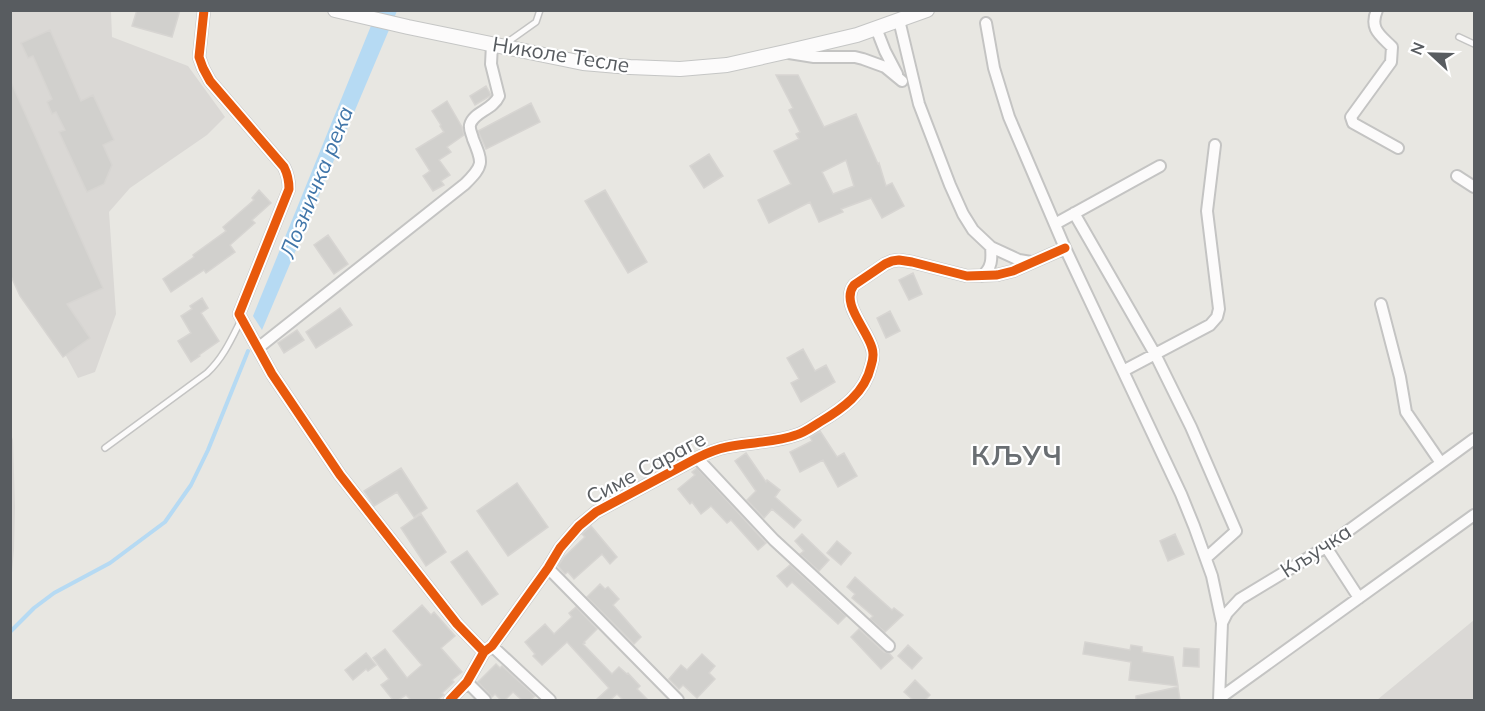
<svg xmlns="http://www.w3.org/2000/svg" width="1485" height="711" font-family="Mulish,sans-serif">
<rect width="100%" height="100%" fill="#e8e7e2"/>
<path fill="#dad8d5" d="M11 11H111L112 37 188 66 225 117 207 135 130 188 109 212 116 314 95 372 78 378 16 264 11 262Z
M11 434 13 440 15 507 14 550 11 584Z
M1474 620V700H1377Z"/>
<path fill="#b6daf3" d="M377 11H397L262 330 253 316Z"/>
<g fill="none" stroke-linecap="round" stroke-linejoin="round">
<path stroke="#b6daf3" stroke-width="4" d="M10 632 34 608 54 593 110 563 165 522 191 485 208 450 248 351"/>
</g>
<path fill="#d1d0cd" stroke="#d7d5d2" stroke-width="1.5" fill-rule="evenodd" d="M137 10H180L172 37 132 26Z
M50 30 81 101 93 95 114 140 103 145 112 165 104 184 87 192 59 132 65 130 56 112 52 114 47 102 52 99 33 56 28 58 21 43Z
M776 75H798L824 127 856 114 878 164 879 163 886 186 892 183 904 206 882 218 871 198 841 209 843 212 819 222 810 202 769 223 758 200 791 184 774 151 799 139 796 134 800 132 789 110 793 108ZM846 160 854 186 833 194 822 172Z
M10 80 103 288 67 304 90 338 63 357 20 296 10 274Z
M486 86 491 95 490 96 475 105 470 96Z
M447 101 462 127 464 135 447 147 451 152 439 160 450 175 441 181 444 185 433 191 423 176 430 171 416 149 444 132 440 126 441 125 432 111Z
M531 103 540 122 486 149 478 131Z
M709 154 723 176 704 188 690 166Z
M259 190 271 203 252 220 255 223 230 245 235 252 206 273 204 270 171 292 163 279 194 257 193 255 226 231 223 227 254 200 252 198Z
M605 190 647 262 628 273 585 201Z
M328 235 348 264 334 274 314 245Z
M913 273 922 294 909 300 899 280Z
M202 298 208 308 201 313 219 341 199 355 200 356 191 362 178 341 191 333 181 316 192 309 190 306Z
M340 308 352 325 316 348 306 332Z
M890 311 900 331 886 338 877 318Z
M297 330 304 340 284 353 278 343Z
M803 349 815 371 826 365 835 382 801 402 791 383 799 379 787 358Z
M820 431 837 457 844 453 857 476 838 487 823 460 800 472 790 452 812 441 810 437Z
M746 453 766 482 767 480 780 490 775 497 801 520 794 528 772 509 764 518 747 500 756 491 735 461Z
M401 468 427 508 414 517 397 492 374 506 364 491Z
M697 468 766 543 758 550 731 520 727 523 711 506 701 514 692 502 690 504 678 489 695 475 692 472Z
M517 483 548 527 508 556 477 511Z
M421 514 446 552 426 566 401 528Z
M591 526 617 557 610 564 602 554 574 579 568 572 565 574 558 566 564 557 585 537 582 534Z
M802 534 829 560 819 571 800 554 804 551 795 541Z
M1175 534 1184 554 1168 561 1160 541Z
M837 541 851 553 841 565 827 553Z
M467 551 498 594 482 605 451 562Z
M790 565 846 616 838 624 792 582 787 587 777 576Z
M855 577 892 610 894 608 903 615 885 632 870 619 873 616 852 598 855 594 847 587Z
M600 584 605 589 608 587 619 599 613 605 641 637 634 644 587 597Z
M422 605 431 615 434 612 455 636 441 648 462 672 452 680 454 682 442 693 444 695 437 700H411L406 695 398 700H393L381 685 389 679 373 658 385 649 407 678 422 665 393 631Z
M576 607 597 629 584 642 585 643 583 644 612 674 619 667 627 674 628 673 640 686 637 689 648 700H623L617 694 610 700H596L609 688 567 642 542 665 533 656 535 654 525 642 545 624 554 634 572 617 569 613Z
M859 629 884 652 889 653 893 658 881 669 851 637Z
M1085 642 1130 650 1131 645 1142 647V652L1173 657 1178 686 1129 680 1131 662 1083 654Z
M908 645 922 658 912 669 898 656Z
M1184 648 1199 649V667L1183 666Z
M366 653 376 665 368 671 366 669 353 680 345 670Z
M702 654 715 666 709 673 715 679 697 698 683 685 679 689 669 679 681 665 687 670Z
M496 664 500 668 502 666 535 696 530 700H522L513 692 505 700H501L495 694 492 697 478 682Z
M915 680 930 695 925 700H913L904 692Z
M1178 687 1180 700H1136V696Z"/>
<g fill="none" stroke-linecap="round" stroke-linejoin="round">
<g stroke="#c4c4c3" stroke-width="8">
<path id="lane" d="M1459 37 1474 44
M505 44 536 22 540 10
M105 448 207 373C223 358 231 340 241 320"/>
</g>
<g stroke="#c4c4c3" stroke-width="14">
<path id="street" d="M204 10 199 57 203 68 210 81 284 167C288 175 289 181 289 189L239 314 272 374 340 475 457 624 484 652 467 682 450 700
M1377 10C1369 29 1380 35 1392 47L1391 62 1351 117 1353 123 1398 148
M899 20 919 104 950 185 963 214 973 230 991 247 1019 260 1031 262
M986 23 994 68 1009 117 1065 248 1181 494 1194 526 1212 576 1222 623
M876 28 885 51 897 74
M789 53 814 57H855L863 59 885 67 902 81
M1457 176 1474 187
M1074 213 1155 354 1191 427 1236 531 1206 558
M1055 224 1160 166
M982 276C992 268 992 259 991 247
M1381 304 1400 377 1406 412 1441 463
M258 348 465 184C484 165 483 163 473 139 472 134 469 130 470 125 473 112 493 110 499 96L491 64 492 44
M1123 371 1210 325 1217 317 1219 309 1207 211 1215 145
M697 458 774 540 889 646
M1326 547 1359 598
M548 568 678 700
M492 646 550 700
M484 652 492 646 548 568 560 548 579 526 596 512 697 458C707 453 717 449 727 447 750 442 774 443 796 435 804 433 812 427 820 422 842 409 865 393 871 366 873 360 874 354 872 348 867 329 840 303 854 285L885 264 892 261 899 260 912 262 967 276 997 275 1013 271 1065 248
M467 682 485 700
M1220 698 1474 515
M1219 700 1222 623 1227 613 1240 599 1326 547 1474 439"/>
</g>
<g stroke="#c5c6c5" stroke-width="16">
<path id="secondary" d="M335 10 408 27 583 63 630 67 680 69 727 65 785 52 857 35 927 10"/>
</g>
<use href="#lane" stroke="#fcfbfb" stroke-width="5"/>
<use href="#street" stroke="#fcfbfb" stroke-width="10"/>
<use href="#secondary" stroke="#fcfbfb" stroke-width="14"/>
<g stroke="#fff" stroke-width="13">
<path id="cycleway" d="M204 10 199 57 203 68 210 81 284 167C288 175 289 181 289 189L239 314 272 374 340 475 457 624 484 652 467 682 450 700
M484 652 492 646 548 568 560 548 579 526 596 512 697 458C707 453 717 449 727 447 750 442 774 443 796 435 804 433 812 427 820 422 842 409 865 393 871 366 873 360 874 354 872 348 867 329 840 303 854 285L885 264 892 261 899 260 912 262 967 276 997 275 1013 271 1065 248"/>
</g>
<use href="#cycleway" stroke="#e8590c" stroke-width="9"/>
</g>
<g text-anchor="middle" stroke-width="4.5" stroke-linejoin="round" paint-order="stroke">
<g font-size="21" fill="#585c60" stroke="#fff">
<text transform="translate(561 55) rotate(9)" y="7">Николе Тесле</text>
<text transform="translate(646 468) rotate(-28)" y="7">Симе Сараге</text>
<text transform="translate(1316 551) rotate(-33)" y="7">Кључка</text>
</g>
<g font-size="22" font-style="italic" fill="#4176a9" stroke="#fff">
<text transform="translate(316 182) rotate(-68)" y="8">Лозничка река</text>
</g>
<g font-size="27" font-weight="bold" letter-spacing="1.5" fill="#696e72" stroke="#fff">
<text x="1017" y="465">КЉУЧ</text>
</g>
</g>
<rect width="1485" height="711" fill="none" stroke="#585c60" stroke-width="24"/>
<g transform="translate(1431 54) rotate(292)" stroke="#ffffff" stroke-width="4.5" paint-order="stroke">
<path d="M0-4.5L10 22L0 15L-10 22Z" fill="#585c60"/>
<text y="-9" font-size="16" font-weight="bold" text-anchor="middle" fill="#585c60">N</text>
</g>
</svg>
